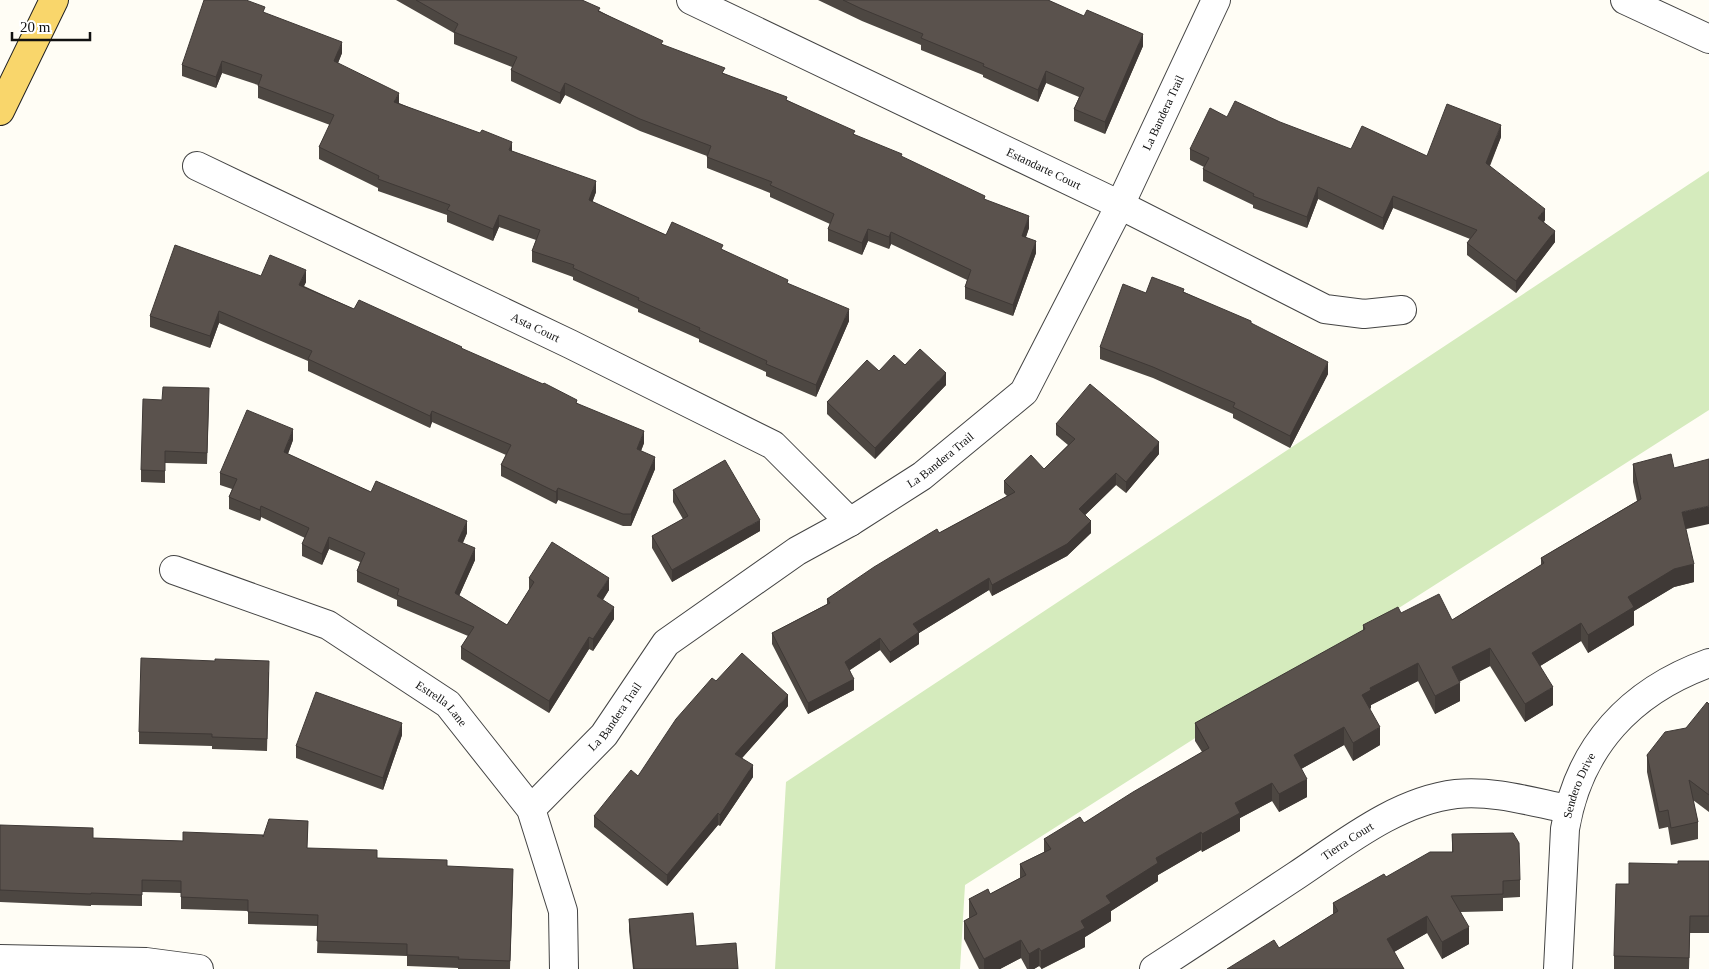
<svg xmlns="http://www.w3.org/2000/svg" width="1709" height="969" font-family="'Times New Roman',serif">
<rect width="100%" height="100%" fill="#fffdf5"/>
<path fill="#d5ebbd" d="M1709 171V410L965 885 960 969H775L786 782Z"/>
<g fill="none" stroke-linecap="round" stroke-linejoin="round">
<g stroke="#444" stroke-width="30">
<g id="minor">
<path id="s1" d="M691 0 1120 205 1325 309 1364 314 1402 310"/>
<path id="s2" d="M197 166 570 344 773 445 850 522"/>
<path id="s3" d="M174 570 328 625 448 704 531 809 563 911 564 969"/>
<path id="s4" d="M531 809 604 735 666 643 797 551 850 522 922 476 1024 392 1120 205 1216 0"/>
<path d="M0 959 146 962 199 969"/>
<path id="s5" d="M1154 969C1202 938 1250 906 1297 875 1345 843 1397 801 1456 794 1493 790 1532 802 1568 809"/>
<path id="s6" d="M1558 969 1565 829C1579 746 1631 691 1709 663"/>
</g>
</g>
<g stroke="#444" stroke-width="30">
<path id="tertiary" d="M1625 0 1709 39"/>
</g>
<g stroke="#222" stroke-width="30">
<path id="primary" d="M0 111 54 0"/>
</g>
<use href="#minor" stroke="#fff" stroke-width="28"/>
<use href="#tertiary" stroke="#fff" stroke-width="28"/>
<use href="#primary" stroke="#f9d66b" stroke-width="28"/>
</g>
<path fill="#4d4742" d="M396 0H582L600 11 663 45 725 74 787 100 855 135 902 157 985 200 1029 228 1026 237 1036 253 1013 316 965 299V287L967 280 891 244 889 249 868 241 862 255 828 241V229L830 224 770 197V193L707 168V156L640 131 565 95 560 104 511 81V70L512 67 454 44V33Z
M818 0H1048L1143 46 1105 134 1074 121V109L1079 97 1046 83 1038 102 983 77V75L921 50V45L862 21Z
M265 13 342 53 338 63 399 103 512 151 596 192 592 202 666 235 723 250 788 284 849 321 816 397 766 376V372L699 342V339L638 312V309L573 280V277L532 262V251L536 240 499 227 493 241 447 222V215L378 191V188L319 159V147L330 125 258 98V85L222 73 216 88 182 76V65Z
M1227 117 1351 149 1427 156 1501 137 1490 166 1545 220 1544 222 1555 242 1516 293 1467 255V243L1470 239 1393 208 1383 230 1318 199 1307 228 1253 208V205L1203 181V169L1204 167 1190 160V149Z
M261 276 306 282 304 286 354 309 462 349 577 403 644 443 641 451 655 469 631 526H623L558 500 556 504 501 476V465L506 455 432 422 430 428 308 371V361L219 323 210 348 150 327V316Z
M1184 292 1251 323 1328 374 1290 448 1233 418V414L1153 378 1100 359V347L1146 293Z
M905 365 946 385 875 459 827 414V402L879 371Z
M162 400H209L207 464 165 463V483L141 482V470Z
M1056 424 1159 454 1126 493 1116 485 1085 515 1091 533 1067 556 992 596 989 590 919 633V644L890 663 880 650 850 670 854 690 808 714 772 644V633L827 604V599L939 533 1007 496 1004 493V481L1044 469 1068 445 1056 435Z
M293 440 288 454 371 492 467 533 463 543 475 560 459 596 507 625 529 590V578L609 590 603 600 614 619 593 651 589 649 549 713 461 659V647L468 636 397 606V600L357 582V571L360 562 329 549 322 565 302 556V544L305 538 261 517 260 521 229 509V497L232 489 220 485V473Z
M1633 464 1686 529 1694 582 1674 587 1634 611V625L1588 653 1581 641 1540 666 1553 705 1525 722 1490 666 1459 682 1460 701 1435 714 1418 681 1371 705V708L1370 709 1380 745 1353 761 1344 745 1301 769 1307 797 1279 812 1272 801 1240 818V831L1202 852 1201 850 1158 875V881L1111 911V921L1085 937V947L1042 969 1039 966 1034 969H1027L1021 958 1000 969H979L964 939V921L969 918V899L990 894 1020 878V864L1044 852V839L1084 823 1202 752 1195 741V723L1363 631V625L1401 613 1452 620 1541 565V558L1637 501 1633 482Z
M673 490 760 531 672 582 652 548V536L683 519 673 502Z
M269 672 267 751 212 749V746L139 744V732Z
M716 681 788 706 742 758 753 777 720 826 718 825 667 886 594 827V816L638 776Z
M1709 704V812L1693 800 1698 822V839L1671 845 1668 827 1659 829 1647 772V755L1686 728Z
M402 735 383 790 296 758V746Z
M308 821 307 848 377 858 447 867 513 880 510 969H458V968L407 966V956L317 953 318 926 248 924V911L181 909V893L142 892V906L91 905V906L0 902V825L93 838 183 841 263 835Z
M1452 834 1520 880V897L1503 898V911L1461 912 1469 944 1442 959 1427 933 1394 952 1279 948 1333 914V903L1386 877 1452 852Z
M1678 861H1709V933H1690L1689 969H1614V956L1629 884 1678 864Z
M629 919 738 969H633L629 931Z"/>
<path fill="#3f3936" d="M1143 34V46L1105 134V122Z
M342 42V53L334 73V61Z
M222 61V73L216 88V77Z
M1046 71V83L1038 102V90Z
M565 83V95L560 104V93Z
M399 93V104L394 102Z
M1501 125V137L1486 174V163Z
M512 142V154L509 150Z
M596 181V192L589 212V200Z
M1318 187V199L1307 228V217Z
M1393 196V208L1383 230V218Z
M1545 209V220L1538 229V218Z
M499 215V227L493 241V229Z
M1029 216V228L1022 248V236Z
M868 229V241L862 255V243Z
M1555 231V242L1516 293V281Z
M891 232V244L889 249V237Z
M1036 241V253L1013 316V305Z
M306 270V282L299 296V285Z
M849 309V321L816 397V385Z
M219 311V323L210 348V336Z
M1328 362V374L1290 448V436Z
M946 373V385L875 459V448Z
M432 411V422L430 428V416Z
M293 429V440L284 464V452Z
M644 431V443L637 461V449Z
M1159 442V454L1126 493V482Z
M655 457V469L631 526V514Z
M1116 473V485L1079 521V509Z
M558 488V500L556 504V492Z
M261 506V517L260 521V510Z
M1709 506V524L1682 530V512Z
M760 520V531L672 582V570Z
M467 521V533L458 553V541Z
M1091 521V533L1067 556 992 596V585Z
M329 537V549L322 565V554Z
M475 548V560L455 605V593Z
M1694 564V582L1674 587 1634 611V625L1588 653V635L1628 597 1674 569Z
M609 578V590L597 608V596Z
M989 578V590L919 633V644L890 663V652L913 624Z
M614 607V619L593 651V639Z
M1581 623V641L1532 671V653Z
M589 637V649L549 713V701Z
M880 638V650L845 673V662Z
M1490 648V666L1452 685V667Z
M1418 663V681L1371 705V708L1362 713V695L1370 688Z
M854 679V690L808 714V703Z
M1460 683V701L1435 714V696Z
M1553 687V705L1525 722V704Z
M788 695V706L735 766V754Z
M402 723V735L383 790V778Z
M1344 727V745L1294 773V755Z
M1380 727V745L1353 761V743Z
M753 765V777L720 826V815Z
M1307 779V797L1279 812V794Z
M1272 783V801L1240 818V831L1202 852V834L1235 803Z
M718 813V825L667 886V875Z
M1201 832V850L1158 875V881L1111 911V921L1085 937V947L1041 969V951L1081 921 1106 896 1156 858Z
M1427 916V933L1387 956V939Z
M1469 927V944L1442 959V942Z
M1021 940V958L1000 969H984V959Z
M1039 948V966L1034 969H1029V954Z"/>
<path fill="#5a524d" stroke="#3f3936" d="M204 0H246L265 7 263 12 342 42 334 61 399 93 394 102 480 133 482 130 512 142 509 150 596 181 589 200 666 235 672 222 723 245 721 249 788 280 787 283 849 309 816 385 766 364 767 361 699 330 700 328 638 300 639 298 573 268 574 265 532 251 540 230 499 215 493 229 447 210 450 205 378 179 379 176 319 147 334 115 258 86 262 75 222 61 216 77 182 65Z
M416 0H582L600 8 598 11 663 41 661 44 725 68 722 73 787 97 786 100 855 131 853 134 902 154 901 156 985 196 984 199 1029 216 1022 236 1036 241 1013 305 965 287 971 270 891 232 889 237 868 229 862 243 828 229 834 214 770 185 772 182 707 157 711 146 640 119 565 83 560 93 511 70 517 57 454 32 458 24Z
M843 0H1048L1084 16 1087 10 1143 34 1105 122 1074 109 1084 88 1046 71 1038 90 983 66 984 64 921 38 923 34 862 9Z
M1235 101 1280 122 1351 149 1362 126 1427 156 1447 104 1501 125 1486 163 1545 209 1538 218 1555 231 1516 281 1467 243 1477 230 1393 196 1383 218 1318 187 1307 217 1253 196 1254 194 1203 169 1209 158 1190 149 1210 108 1227 117Z
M175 245 261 276 270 255 306 270 299 285 354 309 359 300 462 347 461 348 543 384 544 383 577 400 576 403 644 431 637 449 655 457 631 514H623L558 488 556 492 501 465 511 445 432 411 430 416 308 359 312 351 219 311 210 336 150 316Z
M1152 277 1184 289 1183 292 1251 321V323L1328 362 1290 436 1233 407 1235 403 1153 367 1100 347 1123 284 1146 293Z
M920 349 946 373 875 448 827 402 867 360 879 371 894 355 905 365Z
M1090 384 1159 442 1126 482 1116 473 1079 509 1091 521 1067 544 992 585 989 578 913 624 919 632 890 652 880 638 845 662 854 679 808 703 772 633 830 603 827 599 874 567 937 529 939 533 1015 492 1004 481 1031 455 1044 469 1075 439 1056 424Z
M163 387 209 388 207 453 165 451V471L141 470 143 399 162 400Z
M247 410 293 429 284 452 371 492 376 481 467 521 458 541 475 548 455 593 507 625 534 582 529 578 552 542 609 578 597 596 614 607 593 639 589 637 549 701 461 647 474 627 397 595 399 589 357 571 365 553 329 537 322 554 302 544 309 528 261 506 260 510 229 497 237 479 220 473Z
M1671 454 1674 468 1709 459V506L1682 512 1694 564 1674 569 1628 597 1634 607 1588 635 1581 623 1532 653 1553 687 1525 704 1490 648 1452 667 1460 683 1435 696 1418 663 1370 688 1371 690 1362 695 1380 727 1353 743 1344 727 1294 755 1307 779 1279 794 1272 783 1235 803 1240 813 1202 834 1201 832 1156 858 1158 863 1106 896 1111 903 1081 921 1085 928 1041 951 1039 948 1029 954 1021 940 984 959 964 921 977 914 969 899 988 889 990 894 1026 875 1020 864 1051 849 1044 839 1080 817 1084 823 1133 792 1209 748 1195 723 1365 629 1363 625 1398 607 1401 613 1439 594 1452 620 1544 563 1541 558 1641 499 1633 464Z
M725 460 760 520 672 570 652 536 688 516 673 490Z
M742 653 788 695 735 754 753 765 720 815 718 813 667 875 594 816 631 770 638 776 676 719 712 678 716 681Z
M141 658 215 661V659L269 661 267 739 212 737V734L139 732Z
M316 692 402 723 383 778 296 746Z
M1707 702 1709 704V795L1689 780 1698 822 1671 828 1668 810 1659 812 1647 755 1665 732 1686 728Z
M269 819 308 821 307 848 377 850V858L447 860V866L513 869 510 961 458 959 459 957 407 955V944L317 941 318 915 248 912V900L181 897V881L142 880V895L91 893V894L0 890V825L93 828V838L183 841V832L263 835V837Z
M1513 833 1519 843 1520 880 1503 881V894L1451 896 1469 927 1442 942 1427 916 1387 939 1404 969H1227L1274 940 1279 948 1338 911 1333 903 1384 874 1386 877 1430 852H1453L1452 834Z
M1678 861H1709V916H1690L1689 958 1614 956 1616 884H1629V863L1678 864Z
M693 913 696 946 736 943 738 969H634L629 919Z"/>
<g text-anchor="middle" stroke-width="5" stroke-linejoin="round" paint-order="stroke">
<g font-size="12" fill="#111" stroke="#fff">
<text dy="4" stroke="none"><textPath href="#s4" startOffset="965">La Bandera Trail</textPath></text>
<text dy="4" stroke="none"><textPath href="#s1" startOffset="391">Estandarte Court</textPath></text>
<text dy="4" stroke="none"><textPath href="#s2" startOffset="375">Asta Court</textPath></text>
<text dy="4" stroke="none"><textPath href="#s4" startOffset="545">La Bandera Trail</textPath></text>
<text dy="4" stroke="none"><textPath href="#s3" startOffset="302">Estrella Lane</textPath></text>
<text dy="4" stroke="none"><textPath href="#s4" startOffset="125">La Bandera Trail</textPath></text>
<text dy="4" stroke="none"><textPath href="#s6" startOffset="186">Sendero Drive</textPath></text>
<text dy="4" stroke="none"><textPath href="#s5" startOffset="232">Tierra Court</textPath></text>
</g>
</g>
<path d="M12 32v8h78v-8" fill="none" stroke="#111111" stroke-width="2.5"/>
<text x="20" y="32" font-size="15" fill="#111111" stroke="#ffffff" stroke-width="4" paint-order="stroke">20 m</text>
</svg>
